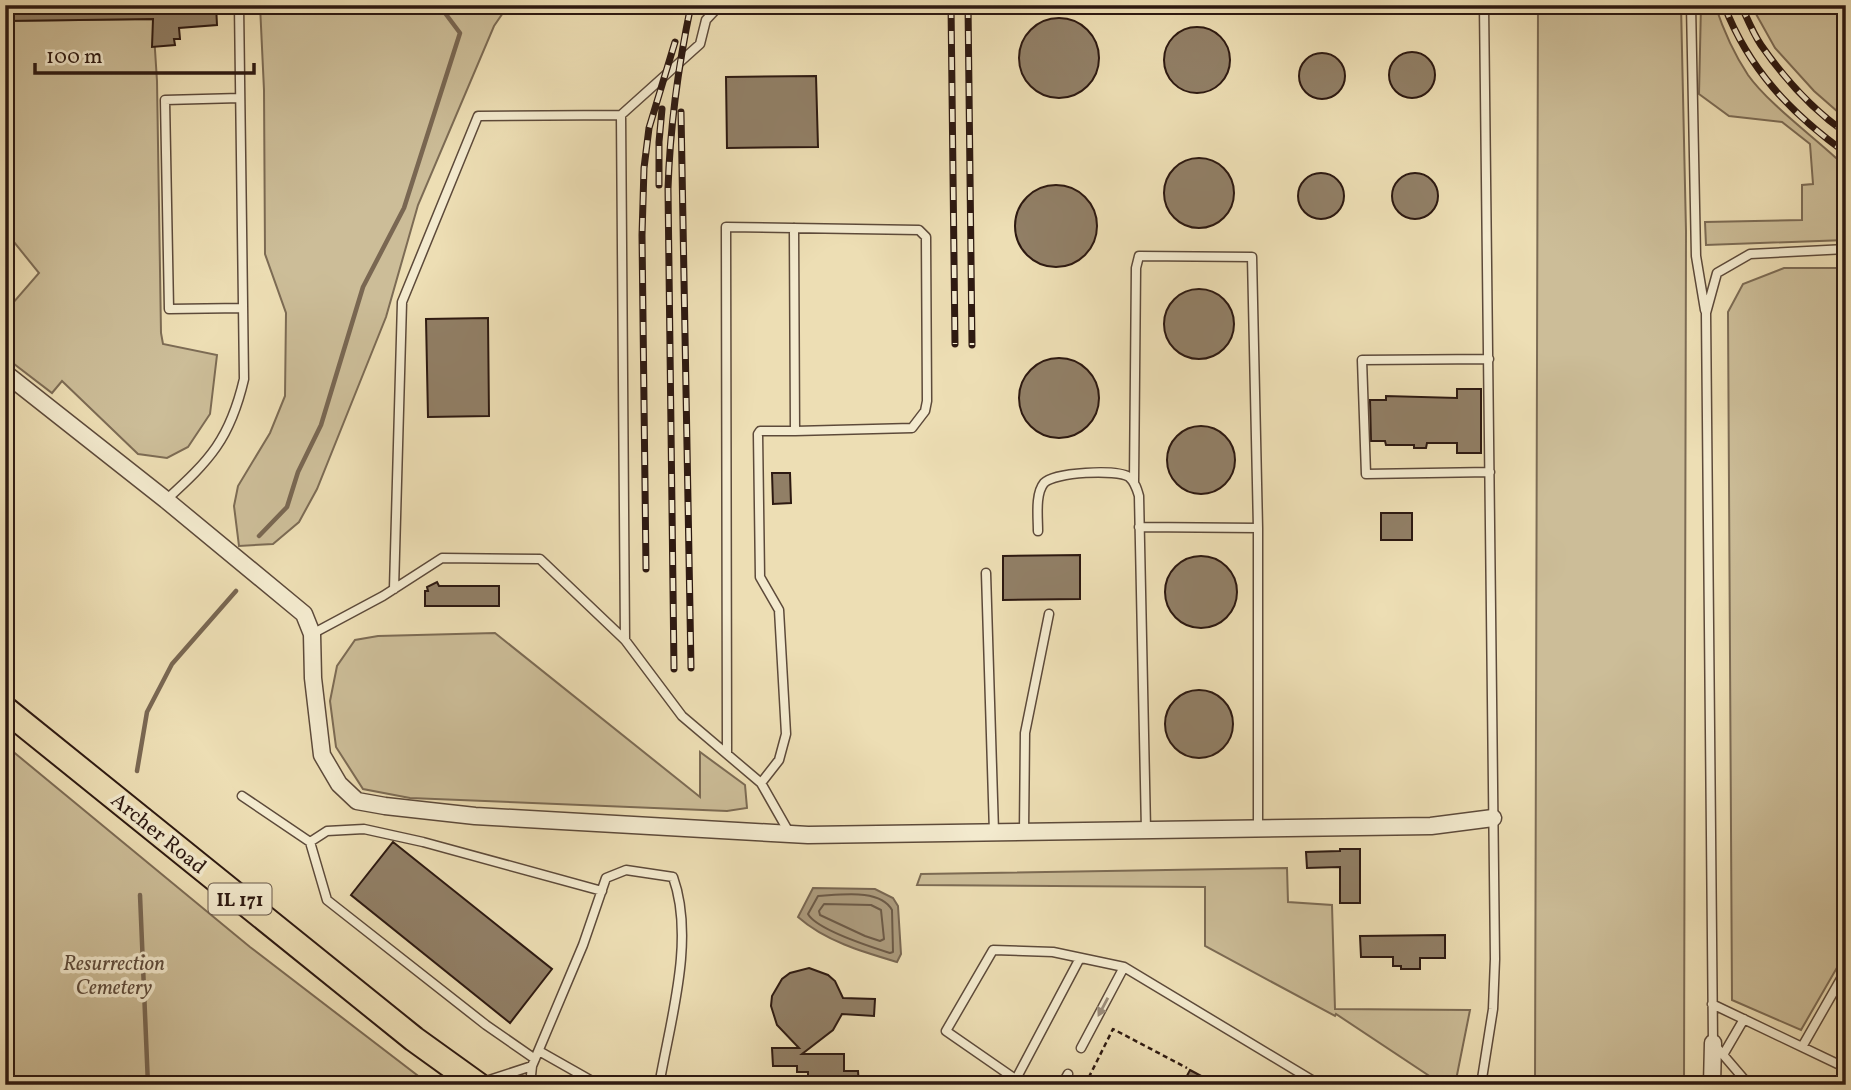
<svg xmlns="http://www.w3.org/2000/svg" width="1851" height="1090" font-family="Vollkorn,serif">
<rect width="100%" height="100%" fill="#eddeb4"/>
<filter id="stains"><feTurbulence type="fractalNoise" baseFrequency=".00286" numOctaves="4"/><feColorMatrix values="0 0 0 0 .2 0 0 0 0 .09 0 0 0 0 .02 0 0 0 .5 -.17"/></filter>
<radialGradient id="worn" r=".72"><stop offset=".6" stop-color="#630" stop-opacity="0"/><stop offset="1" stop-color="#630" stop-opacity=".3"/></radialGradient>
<path fill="#ccbd98" stroke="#7c6b54" stroke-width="2" d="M260 5H578L505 10 494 26 418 205 386 317 317 489 299 522 273 544 239 546 234 506 238 486 270 433 285 396 286 313 265 254 264 90Z
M1538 5H1681L1686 231 1684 1085H1535Z
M1701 5H1715C1723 29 1734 54 1748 75 1767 102 1810 134 1836 158L1846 163V240L1706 245 1705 222 1802 220V185L1813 184 1810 144 1782 122 1729 116 1699 94Z
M1751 5H1846V119L1814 91 1775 48Z
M153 19 157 81 161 333 163 344 217 355 210 414 188 447 167 458 138 454 62 381 52 393 5 357V312L39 273 5 231V21Z
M1784 268H1846V952L1801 1030 1732 1000 1728 312 1743 284Z
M495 633 700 797V752L745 785 747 808 727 811 410 798 363 789 336 747 330 701 337 666 355 640 378 636Z
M5 745 250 947 430 1085H5Z
M1287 868 1288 902 1332 905 1335 1009 1470 1010 1455 1085H1443L1336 1014 1335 1016 1205 946V887L917 885 921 874Z"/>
<path fill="#ac9b7d" stroke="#796752" stroke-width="2" d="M813 888 875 889 893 898 898 906 901 954 897 962C863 952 825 941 798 917Z"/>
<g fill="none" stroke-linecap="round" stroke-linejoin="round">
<path stroke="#6c5a47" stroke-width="2" d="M818 896C839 895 880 888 892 910L893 952 890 953C871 947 817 930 808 914Z
M824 904 871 905 881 910 884 939 880 941 865 936 820 915 819 911Z"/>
<path stroke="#796752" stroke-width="4.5" d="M259 536 287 507 298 472 321 425 363 287 404 208 460 33 439 5
M137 771 147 712 172 664 236 591
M140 895 148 1085"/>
</g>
<path fill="#917f66" stroke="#2d1911" stroke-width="2" d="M5 5H216L217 25 179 28 180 39H174L175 45 152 47 153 19 5 21Z
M1019 58a40 40 0 1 1 80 0a40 40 0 1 1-80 0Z
M1164 60a33 33 0 1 1 66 0a33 33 0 1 1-66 0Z
M1389 75a23 23 0 1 1 46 0a23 23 0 1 1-46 0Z
M1299 76a23 23 0 1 1 46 0a23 23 0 1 1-46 0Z
M816 76 818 147 727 148 726 77Z
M1164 193a35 35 0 1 1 70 0a35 35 0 1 1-70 0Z
M1298 196a23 23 0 1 1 46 0a23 23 0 1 1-46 0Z
M1392 196a23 23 0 1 1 46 0a23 23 0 1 1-46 0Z
M1015 226a41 41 0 1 1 82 0a41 41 0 1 1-82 0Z
M1164 324a35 35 0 1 1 70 0a35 35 0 1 1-70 0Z
M488 318 489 416 428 417 426 319Z
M1019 398a40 40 0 1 1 80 0a40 40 0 1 1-80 0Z
M1457 389H1481V453H1457V443H1427L1426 448H1414V445H1386L1385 441H1371L1370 400H1386V396L1457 398Z
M1167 460a34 34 0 1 1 68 0a34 34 0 1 1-68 0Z
M772 473H790L791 503 773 504Z
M1381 513H1412V540H1381Z
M1080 555V599L1003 600V556Z
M1165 592a36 36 0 1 1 72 0a36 36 0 1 1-72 0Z
M437 582 439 586H499V606H425V591H428L427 587Z
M1165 724a34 34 0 1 1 68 0a34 34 0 1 1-68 0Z
M393 842 552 969 510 1023 351 895Z
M1340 849H1360V903H1340V867L1307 868 1306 852 1340 851Z
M1445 935V958H1420V969H1401V966H1393V957H1361L1360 936Z
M809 968 828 975 835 981 843 998 875 999 874 1016 842 1014 833 1030 802 1054H844V1071H858L859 1085H808V1072H797V1066H773L772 1048H799L777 1025 771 1006 772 996 782 979 790 973Z
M1190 1070 1218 1085H1182Z"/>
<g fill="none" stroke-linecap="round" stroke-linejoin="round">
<g stroke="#5d4a3a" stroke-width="11">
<path id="service" d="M1691 5 1696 256 1705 310
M240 98 165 100 169 309 243 308
M621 115 625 640
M1489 359 1362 360 1366 474 1490 472
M1134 482 1136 268 1139 256 1252 257 1258 528
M166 500C210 460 230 439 244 379L239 5
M1139 527 1258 528V829
M1038 531C1038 517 1035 494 1044 483 1054 472 1117 469 1129 477 1135 482 1137 489 1139 496L1146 830
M986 573 994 832
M394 589 402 302 478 116 621 115 700 44 706 20 720 5
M312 634 383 596 442 558 540 559 625 640 682 716 761 783 790 834
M727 754 726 227 919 230 926 237 927 401 925 411 912 428 795 431 794 228
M761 783 779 760 786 734 779 610 760 577 758 434 760 431H795
M242 796 310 842 327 831 364 829 423 842 602 891
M1024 832 1025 733 1049 614
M310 842 327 900 486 1025 535 1059
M1712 1004 1846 1068
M1802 1047 1846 970
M1081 1048 1124 967
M539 1051 599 1085
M1723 1055 1744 1019
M532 1066 583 945 606 878 626 870 673 877C695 938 671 1018 660 1080L656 1085
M1016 1079 1080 958
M480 1083 532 1066 530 1085
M1024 1085 946 1031 993 950 1053 952 1124 967 1320 1085
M1062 1085 1068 1074
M1481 1085 1493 1009 1495 959 1484 5
M1749 1085 1713 1043 1706 313 1717 273 1750 254 1846 249"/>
</g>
<g stroke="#5d4a3a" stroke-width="19">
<path id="minor" d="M5 373 166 500 304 614 312 634 313 678 322 755 339 784 357 801 385 806 475 816 808 835 1431 826 1493 818
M1712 1085 1713 1043"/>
</g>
<g stroke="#2d1911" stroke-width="28">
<path id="primary" d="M5 709 414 1039 478 1085"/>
</g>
<path stroke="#2d1911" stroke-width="2.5" stroke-dasharray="5 3.5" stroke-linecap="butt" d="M1085 1085 1113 1029 1187 1068"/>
<use href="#service" stroke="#f3eace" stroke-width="8"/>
<use href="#minor" stroke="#f3eace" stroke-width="16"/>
<use href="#primary" stroke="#eddeb4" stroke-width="24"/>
<g stroke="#2d1911" stroke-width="7">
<path id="rail" d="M951 5 955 344
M968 5 972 345
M1724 5C1749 70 1791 113 1846 153
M1741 5C1747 18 1753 33 1761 45 1784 78 1813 110 1846 133
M681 112 691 668
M659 185V142L662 109
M646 569 642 235 644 168 649 128 675 42
M674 669 668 189C670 126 678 67 691 5"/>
</g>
<use href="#rail" stroke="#f3eace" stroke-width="4.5" stroke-dasharray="13" stroke-linecap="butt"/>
</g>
<defs><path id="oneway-solid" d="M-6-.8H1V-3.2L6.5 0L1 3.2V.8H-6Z" transform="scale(1.75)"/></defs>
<use fill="#9a8c79" href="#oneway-solid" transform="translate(1103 1007) rotate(118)"/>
<g text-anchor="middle" stroke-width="7" stroke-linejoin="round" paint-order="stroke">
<rect fill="#f3eace" stroke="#68584a" stroke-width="2" x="208.5" y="883.5" width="63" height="31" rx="5"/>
<g font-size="19" font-weight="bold" fill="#2d1911">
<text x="240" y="906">IL 171</text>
</g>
<g font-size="21" fill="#2d1911" stroke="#f3eace">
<text transform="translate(159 833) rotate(39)" y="7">Archer Road</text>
</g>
<g font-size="21" font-style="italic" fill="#5d4a3a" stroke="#f3eace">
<text x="114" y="970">Resurrection<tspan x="114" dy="24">Cemetery</tspan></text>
</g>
</g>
<rect width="1851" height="1090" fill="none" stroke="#eddeb4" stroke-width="28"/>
<rect x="7" y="7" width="1837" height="1076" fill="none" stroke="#2d1911" stroke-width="3.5"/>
<rect x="14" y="14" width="1823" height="1062" fill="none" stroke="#2d1911" stroke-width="2"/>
<path d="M35 63v10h219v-10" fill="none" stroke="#2d1911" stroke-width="3.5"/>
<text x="46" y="63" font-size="21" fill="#2d1911" stroke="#f3eace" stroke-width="5" paint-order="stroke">100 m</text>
<rect width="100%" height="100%" filter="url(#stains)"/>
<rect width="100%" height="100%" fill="url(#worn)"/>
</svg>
